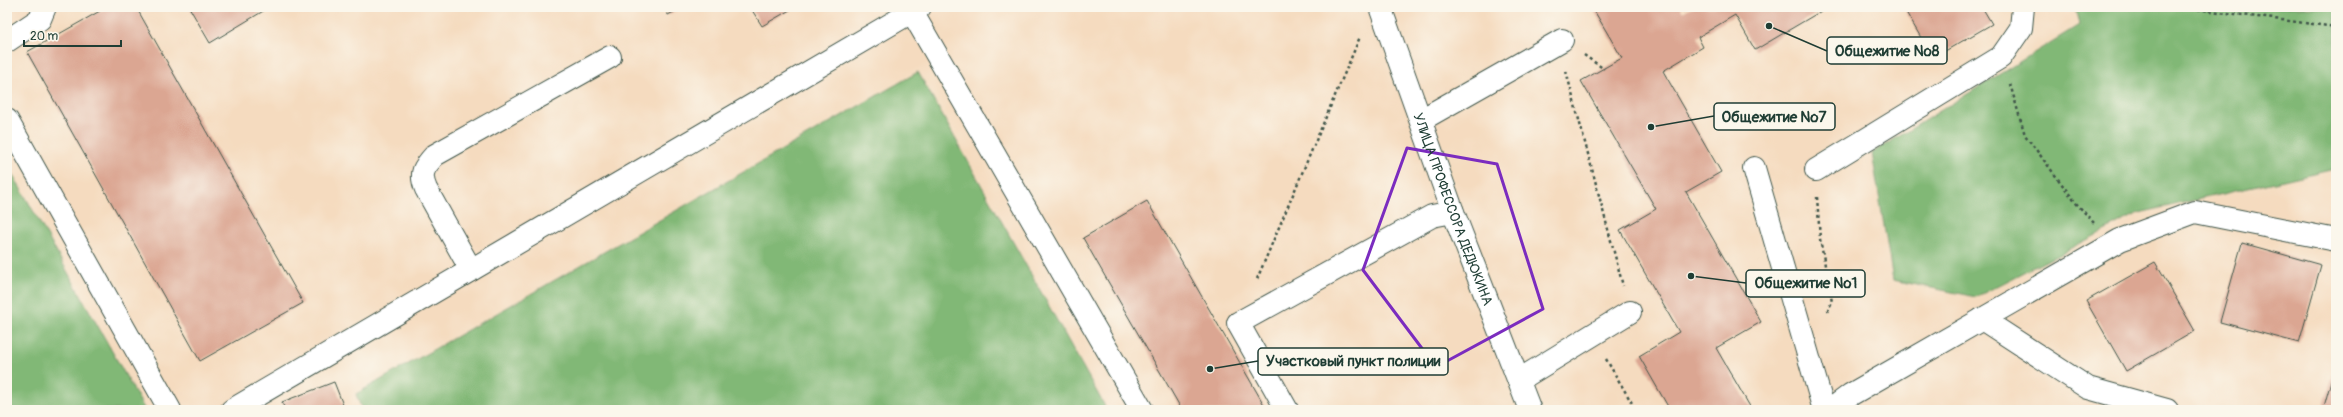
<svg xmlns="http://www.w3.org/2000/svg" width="2343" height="417" font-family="Pangolin,sans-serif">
<rect width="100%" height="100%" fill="#fbf7ec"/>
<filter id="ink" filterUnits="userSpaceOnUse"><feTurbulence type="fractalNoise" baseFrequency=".025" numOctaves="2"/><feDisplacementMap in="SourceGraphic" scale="8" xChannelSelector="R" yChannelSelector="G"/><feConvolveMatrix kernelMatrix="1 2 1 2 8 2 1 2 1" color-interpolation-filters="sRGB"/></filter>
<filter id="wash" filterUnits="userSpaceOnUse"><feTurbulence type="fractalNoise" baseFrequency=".012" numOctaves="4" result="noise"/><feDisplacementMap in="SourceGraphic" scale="16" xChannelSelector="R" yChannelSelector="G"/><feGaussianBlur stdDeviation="0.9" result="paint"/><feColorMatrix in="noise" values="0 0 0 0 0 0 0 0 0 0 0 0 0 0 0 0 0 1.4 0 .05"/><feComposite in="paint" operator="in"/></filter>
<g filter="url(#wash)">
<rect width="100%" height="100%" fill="#f5dbbf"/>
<path fill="#81b876" stroke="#507a55" d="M2075 7H2336V168L2139 213 1976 297 1893 280 1872 153 2079 25Z
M918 72 1107 410H362L356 394Z
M7 164 145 410H7Z"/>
<g id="blocks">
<path fill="#dba692" d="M107 7H136L303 303 200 361 27 52Z
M189 7H270L210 43Z
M664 7H683L668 15Z
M750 7H795L762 26Z
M1592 7H1680L1683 12 1691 7H1828L1755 50 1735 15 1698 37 1703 47 1663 71 1721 172 1686 192 1761 322 1716 348 1752 410H1670L1639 356 1679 332 1620 230 1656 209 1581 81 1622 58Z
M1903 7H1982L1992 24 1933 58Z
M1147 201 1267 410H1182L1083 238Z
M2242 243 2321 265 2299 343 2220 322Z
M2155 262 2195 331 2126 371 2086 301Z
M2336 363V410H2323Z
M334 382 345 410H285L282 402Z"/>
</g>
</g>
<g filter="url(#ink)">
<use href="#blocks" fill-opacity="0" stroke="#3f5549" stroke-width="1"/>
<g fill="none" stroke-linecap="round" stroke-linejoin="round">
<g stroke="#3f5549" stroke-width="24">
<g id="minor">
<path id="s1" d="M1380 7 1453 212 1530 410"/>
<path d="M912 12 1142 410"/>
<path d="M7 41 40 19 45 7"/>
<path d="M7 120 170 410"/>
<path d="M1421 120 1562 40"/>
<path d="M1754 168 1824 410"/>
<path d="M1816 170 2001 57 2021 28 2023 7"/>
<path d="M471 270 426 189C419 173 424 167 435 155L610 57"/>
<path d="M1982 319 2088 388 2167 410"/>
<path d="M1519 380 1630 312"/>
<path d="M232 410 920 7"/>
<path d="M1287 410 1238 323 1432 216 1453 212"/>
<path d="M1830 410 1850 395 2120 240 2195 212 2336 240"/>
</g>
</g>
<path stroke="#3f5549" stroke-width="2.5" stroke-dasharray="3 3" stroke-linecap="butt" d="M2180 7 2336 27
M1584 55 1604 69
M1566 71 1623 286
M2010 84 2025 135 2076 203 2094 223
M1817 197 1820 239 1832 302 1826 314
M1257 279 1360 37
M1606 359 1636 410"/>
<use href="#minor" stroke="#fff" stroke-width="22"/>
</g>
</g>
<path fill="none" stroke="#7b2cbf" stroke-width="3" stroke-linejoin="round" d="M1407 148 1497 164 1543 309 1436 367 1363 270Z"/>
<g text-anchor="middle" stroke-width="3" stroke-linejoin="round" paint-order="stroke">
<g font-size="14" fill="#1f3d34" stroke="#fbf7ec">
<text dy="5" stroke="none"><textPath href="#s1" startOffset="215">УЛИЦА ПРОФЕССОРА ДЕДЮКИНА</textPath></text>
</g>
</g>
<path fill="none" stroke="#1f3d34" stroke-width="1.5" d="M1769 26L1827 51M1651 127L1714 116M1691 276L1746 283M1210 369L1258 361"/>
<g fill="#1f3d34" stroke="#fbf7ec" stroke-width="1.5">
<circle cx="1769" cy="26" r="4"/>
<circle cx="1651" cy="127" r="4"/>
<circle cx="1691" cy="276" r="4"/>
<circle cx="1210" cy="369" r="4"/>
</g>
<g fill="#fbf7ec" stroke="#1f3d34" stroke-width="1.5">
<rect x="1827" y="37" width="120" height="27" rx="4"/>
<rect x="1714" y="103" width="121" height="27" rx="4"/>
<rect x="1746" y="270" width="119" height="27" rx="4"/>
<rect x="1258" y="348" width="190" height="27" rx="4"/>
</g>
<g font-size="15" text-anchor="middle" font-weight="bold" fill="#1f3d34">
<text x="1887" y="56">Общежитие №8</text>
<text x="1774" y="122">Общежитие №7</text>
<text x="1806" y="288">Общежитие №1</text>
<text x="1353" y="366">Участковый пункт полиции</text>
</g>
<rect width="2343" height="417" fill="none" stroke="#fbf7ec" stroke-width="24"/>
<path d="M24 40v6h97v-6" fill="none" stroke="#1f3d34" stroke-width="2"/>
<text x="30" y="40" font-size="12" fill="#1f3d34" stroke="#fbf7ec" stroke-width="3" paint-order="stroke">20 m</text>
</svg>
